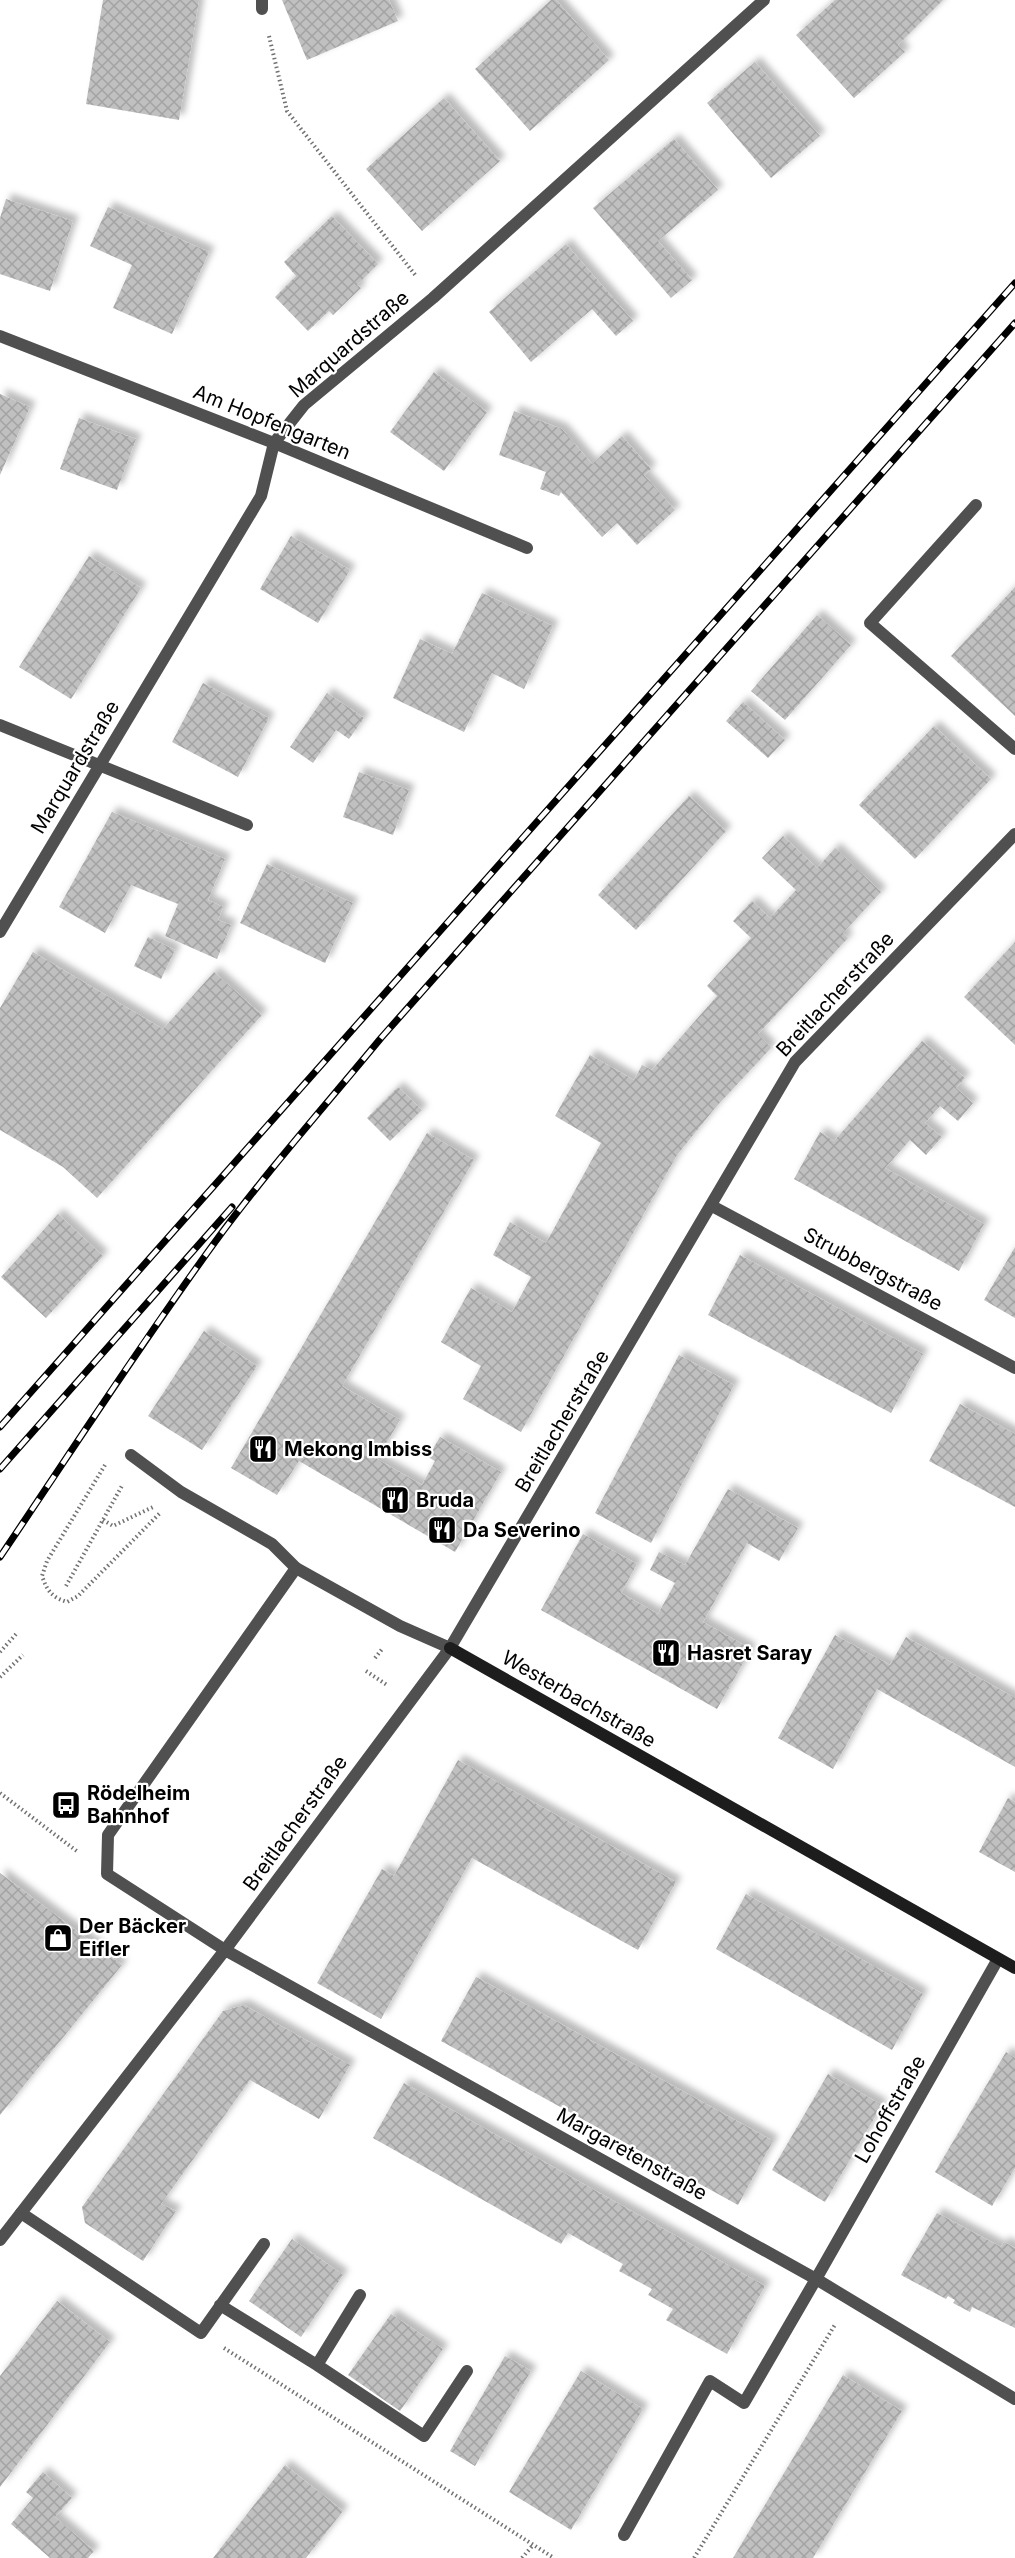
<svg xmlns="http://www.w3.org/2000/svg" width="1015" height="2558" font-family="Inter,sans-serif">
<defs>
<pattern id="building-cross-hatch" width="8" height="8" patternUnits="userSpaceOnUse" patternTransform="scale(1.5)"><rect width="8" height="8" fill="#c0c0c0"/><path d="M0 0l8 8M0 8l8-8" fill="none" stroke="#a3a3a3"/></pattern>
<filter id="shadow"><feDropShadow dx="5.5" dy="-5.5" stdDeviation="3" flood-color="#0004"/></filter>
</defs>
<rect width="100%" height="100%" fill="#fff"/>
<path fill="url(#building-cross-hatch)" filter="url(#shadow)" d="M103 0H199L179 120 86 104Z
M282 0H389L398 21 307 60Z
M551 0H556L609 60 530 131 475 69Z
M835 0H943L898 45 905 52 854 98 796 35Z
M755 62 820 136 771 178 707 103Z
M444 98 500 161 422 231 366 169Z
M674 139 718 190 658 241 692 280 671 298 593 208Z
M6 199 73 221 50 291 0 274V218Z
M108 207 209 252 172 334 113 308 132 265 90 246Z
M332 216 378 264 357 285 361 288 333 315 329 311 308 331 275 297 296 276 284 262Z
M566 244 633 321 616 336 592 309 531 362 489 312Z
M434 372 487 412 444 471 390 432Z
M0 394 30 407 0 475Z
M514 411 562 429 592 464 622 436 651 469 644 475 675 510 637 545 617 523 602 537 561 492 559 496 540 489 546 472 499 455Z
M79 418 136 439 117 490 60 469Z
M291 536 350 570 318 623 260 589Z
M89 556 141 588 71 699 19 667Z
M1015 587V716L951 656Z
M482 593 553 626 524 689 492 673 464 732 393 698 420 639 452 654Z
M817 615 851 645 785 720 751 691Z
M203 683 269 718 238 777 172 742Z
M327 693 364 718 349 739 336 730 313 763 290 747Z
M743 702 785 740 768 758 726 721Z
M934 726 991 779 915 859 859 805Z
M359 772 409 790 393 835 343 817Z
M689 796 726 831 636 930 598 895Z
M112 812 225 859 208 900 223 907 218 920 231 925 217 959 165 936 178 904 131 885 105 933 59 907Z
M783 836 817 868 835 848 881 892 843 933 848 938 758 1034 771 1048 715 1108 677 1155 521 1432 463 1399 481 1366 441 1342 471 1288 512 1312 531 1277 493 1255 510 1222 546 1243 601 1143 555 1116 568 1093 590 1055 634 1080 642 1065 652 1070 717 996 707 986 751 938 733 921 752 901 770 918 796 890 762 858Z
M267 864 353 903 325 963 240 923Z
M148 937 175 950 161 979 134 966Z
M1015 942V1045L964 997Z
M33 952 163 1029 214 972 262 1015 97 1198 63 1167 0 1130V1008Z
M922 1041 965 1078 956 1088 973 1103 958 1121 940 1106 925 1123 942 1137 926 1155 910 1140 885 1168 984 1224 959 1271 794 1179 820 1132 834 1141Z
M398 1087 422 1110 390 1141 367 1118Z
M427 1133 474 1160 342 1386 400 1420 377 1459 422 1485 435 1461 428 1457 440 1437 501 1472 455 1552 299 1461 277 1495 231 1468Z
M58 1214 103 1256 46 1318 1 1277Z
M1015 1247V1318L984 1300Z
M740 1255 923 1354 891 1413 708 1315Z
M204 1331 257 1366 202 1450 148 1416Z
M679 1355 734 1385 651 1543 595 1513Z
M960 1404 1015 1434V1507L929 1461Z
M728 1489 798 1528 779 1561 747 1543 703 1622 751 1649 717 1709 541 1610 583 1534 637 1564 621 1593 658 1614 675 1583 650 1570 659 1552 685 1565Z
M835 1635 890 1665 906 1637 1015 1698V1767L877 1689 833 1769 778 1738Z
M458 1760 676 1882 638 1950 472 1858 381 2019 317 1983 382 1869 394 1876Z
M1008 1798 1015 1802V1872L979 1852Z
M0 1873 122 1965 0 2115Z
M746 1894 923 1994 892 2050 716 1949Z
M476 1977 773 2141 738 2205 441 2041Z
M244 2005 350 2065 319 2119 250 2080 161 2204 176 2211 143 2261 85 2223 82 2207 223 2011Z
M1006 2052 1015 2058V2168L992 2206 935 2172Z
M828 2074 882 2105 825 2202 772 2170Z
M404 2083 765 2286 727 2354 666 2320 673 2309 648 2295 652 2289 619 2271 623 2264 568 2233 561 2244 373 2138Z
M937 2213 1001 2247 1004 2242 1015 2248V2328L972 2307 970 2312 953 2303 955 2300 948 2296 946 2299 901 2275Z
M292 2239 343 2275 301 2337 249 2301Z
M57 2301 110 2342 0 2487V2376Z
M391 2314 443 2349 400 2411 348 2375Z
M505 2356 531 2371 475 2466 450 2451Z
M581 2371 643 2409 571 2530 509 2492Z
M843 2375 902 2411 813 2558H733Z
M285 2465 343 2511 306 2558H213Z
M43 2472 72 2498 55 2517 94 2551 88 2558H50L11 2524 33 2498 26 2492Z"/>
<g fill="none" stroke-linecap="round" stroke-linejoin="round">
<path stroke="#727272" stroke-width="4" stroke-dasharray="1.5 3" stroke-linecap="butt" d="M269 36 287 111 416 276
M105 1465 47 1561 42 1576C47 1590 51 1597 67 1602L78 1596 161 1512
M103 1520 113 1526 153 1507
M66 1586 123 1484
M0 1652 17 1633
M375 1658 383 1648
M366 1671 387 1685
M0 1677 23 1655
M0 1793 78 1852
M224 2348 554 2558
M522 2558 533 2545
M694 2558 836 2323"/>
<path stroke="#505050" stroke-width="12" d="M976 505 870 623 1015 749
M225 1950 107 1874 108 1835 296 1568
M21 2213 201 2333 264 2244
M220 2305 317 2365 424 2436 467 2371
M317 2365 360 2295
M624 2535 710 2381 744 2403 816 2279"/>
<path stroke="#505050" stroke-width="12" d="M262 0V9
M0 336 274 443 527 548
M0 725 247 825
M0 932 261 496 274 443 304 405 433 298 764 0
M712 1206 1015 1368
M131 1455 181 1492 272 1544 296 1568 400 1626 450 1648
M225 1950 816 2279 1015 2399
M0 2240 225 1950 450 1648 795 1062 1015 834
M816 2279 998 1959"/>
<path stroke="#1d1d1d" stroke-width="12" d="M450 1648 1015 1968"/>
<g stroke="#000" stroke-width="7">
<path id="rail" d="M0 1427 1015 283
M0 1469 232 1207
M0 1557C71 1452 140 1345 215 1242 267 1171 325 1106 381 1038L1015 323"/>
</g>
<use href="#rail" stroke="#fff" stroke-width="4.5" stroke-dasharray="14" stroke-linecap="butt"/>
</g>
<defs>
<g id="restaurant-square" transform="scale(1.5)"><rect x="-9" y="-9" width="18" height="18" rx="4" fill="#000" stroke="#fff"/><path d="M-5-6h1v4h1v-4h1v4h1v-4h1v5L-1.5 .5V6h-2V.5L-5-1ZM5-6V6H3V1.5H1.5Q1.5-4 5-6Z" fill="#fff"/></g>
<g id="bus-square" transform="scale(1.5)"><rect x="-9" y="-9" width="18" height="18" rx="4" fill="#000" stroke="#fff"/><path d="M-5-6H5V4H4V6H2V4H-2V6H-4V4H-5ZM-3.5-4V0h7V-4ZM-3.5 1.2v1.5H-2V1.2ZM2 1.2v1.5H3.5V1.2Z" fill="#fff"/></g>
<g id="shop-square" transform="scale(1.5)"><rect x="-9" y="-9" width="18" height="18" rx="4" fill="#000" stroke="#fff"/><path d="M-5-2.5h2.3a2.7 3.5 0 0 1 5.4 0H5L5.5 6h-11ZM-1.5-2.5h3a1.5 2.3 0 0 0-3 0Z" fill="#fff"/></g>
</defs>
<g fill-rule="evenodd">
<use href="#restaurant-square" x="263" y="1449"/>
<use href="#restaurant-square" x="395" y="1500"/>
<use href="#restaurant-square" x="442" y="1530"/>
<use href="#restaurant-square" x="666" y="1653"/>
<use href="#bus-square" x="66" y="1805"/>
<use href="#shop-square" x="58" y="1938"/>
</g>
<g text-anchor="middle" stroke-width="4.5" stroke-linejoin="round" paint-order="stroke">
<g font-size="20" fill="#000" stroke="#fff">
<text transform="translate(349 344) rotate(-41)" y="7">Marquardstraße</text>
<text transform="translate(272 422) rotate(22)" y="7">Am Hopfengarten</text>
<text transform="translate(75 767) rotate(-59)" y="7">Marquardstraße</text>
<text transform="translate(835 994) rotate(-47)" y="7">Breitlacherstraße</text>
<text transform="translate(873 1269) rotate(28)" y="7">Strubbergstraße</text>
<text transform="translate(562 1421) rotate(-59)" y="7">Breitlacherstraße</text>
<text transform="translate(579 1699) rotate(30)" y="7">Westerbachstraße</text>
<text transform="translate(295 1823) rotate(-54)" y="7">Breitlacherstraße</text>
<text transform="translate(890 2109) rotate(-60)" y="7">Lohoffstraße</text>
<text transform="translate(632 2154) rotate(29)" y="7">Margaretenstraße</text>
</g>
<g font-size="20" font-weight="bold" fill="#000" stroke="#fff" text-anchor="start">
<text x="284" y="1456">Mekong Imbiss</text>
<text x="416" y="1507">Bruda</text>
<text x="463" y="1537">Da Severino</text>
<text x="687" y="1660">Hasret Saray</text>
<text x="87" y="1800">Rödelheim<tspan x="87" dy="23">Bahnhof</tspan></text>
<text x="79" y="1933">Der Bäcker<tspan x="79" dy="23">Eifler</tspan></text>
</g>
</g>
</svg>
